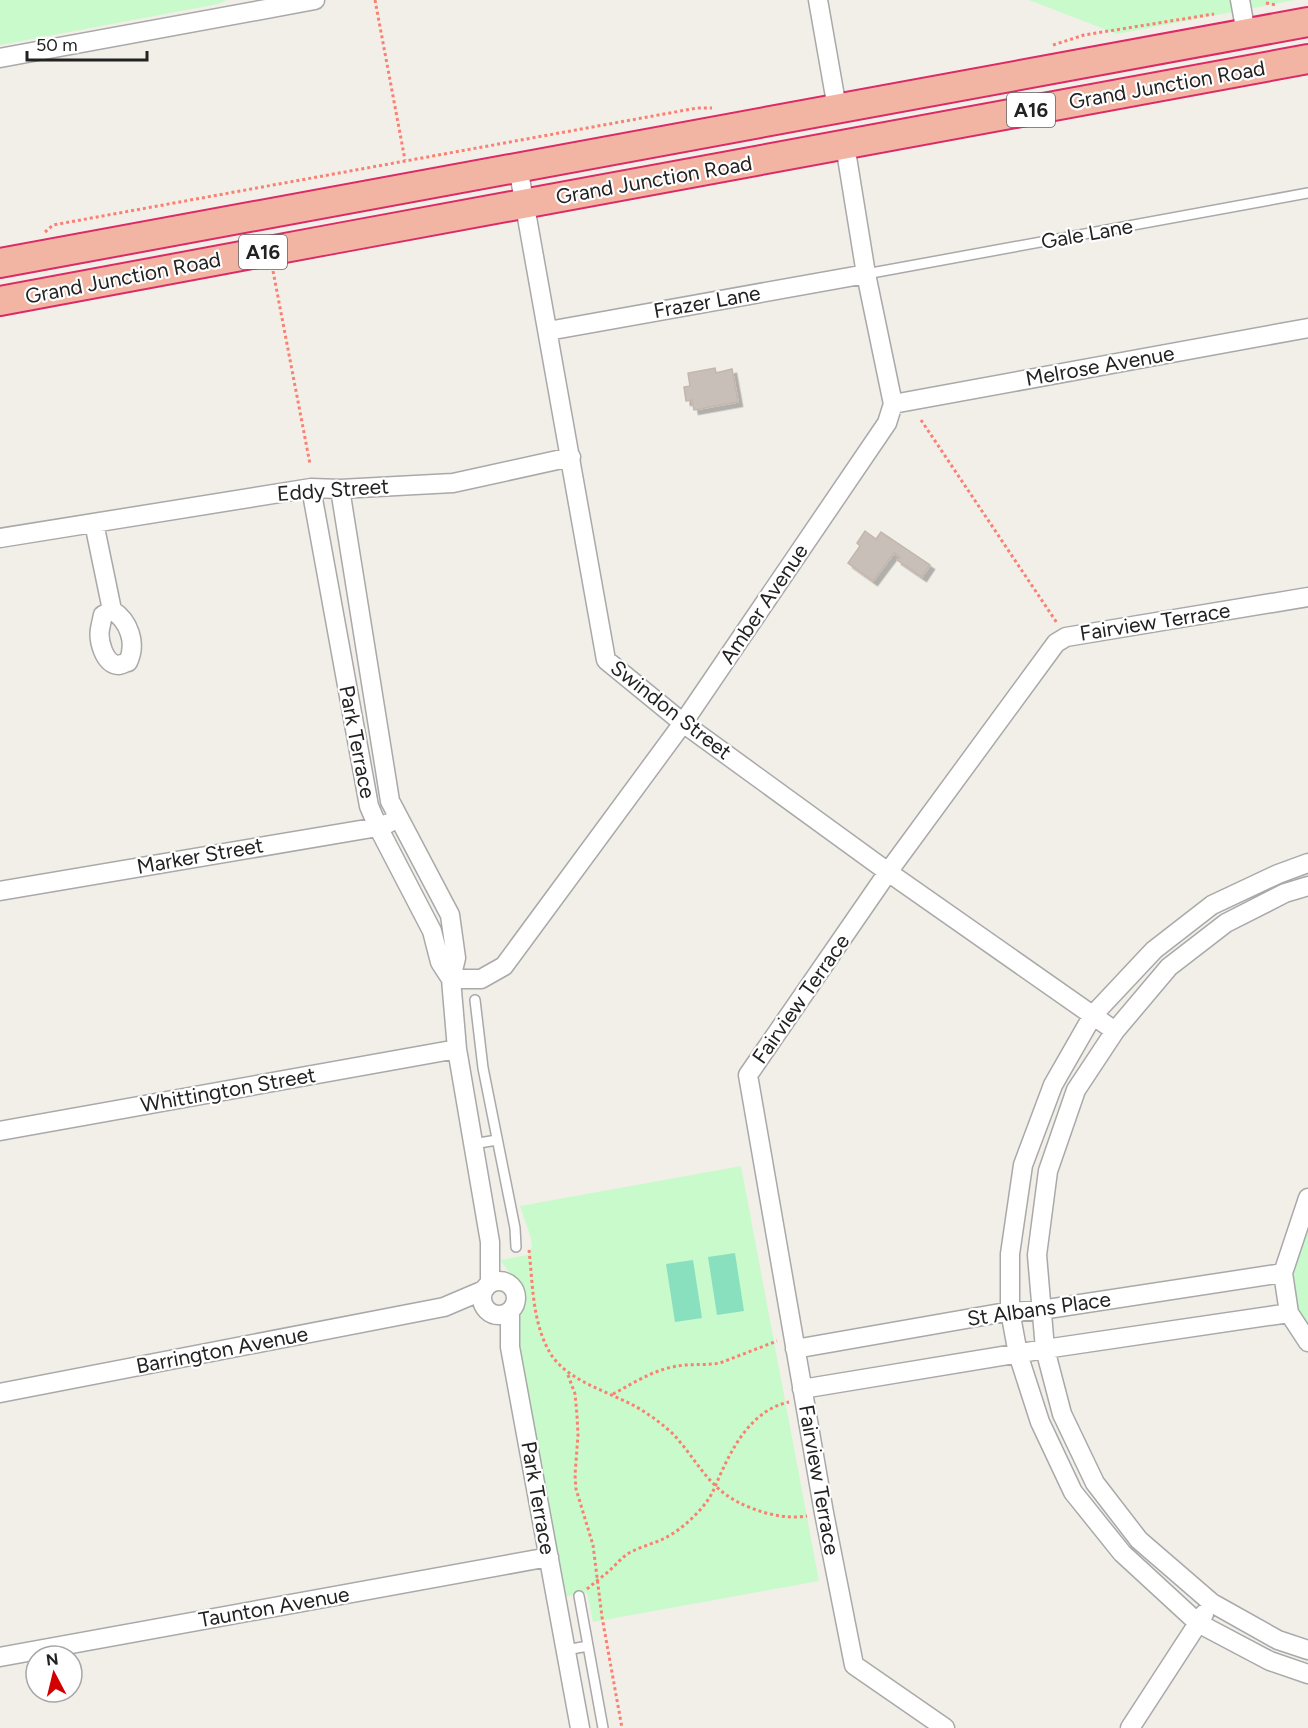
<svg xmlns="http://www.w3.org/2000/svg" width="1308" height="1728" font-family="Figtree,sans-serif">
<defs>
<filter id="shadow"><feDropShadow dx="4.5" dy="4.5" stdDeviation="0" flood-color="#0004"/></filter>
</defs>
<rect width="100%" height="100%" fill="#f2efe9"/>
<path fill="#c8facc" d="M0 0H227L218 4 0 45Z
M1029 0H1295L1117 34Z
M741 1166 819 1581 593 1622 587 1593 561 1597 514 1339V1317L520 1302V1290L517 1282 500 1260 528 1255 532 1247 531 1238 520 1206Z
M1308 1198V1342L1283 1273Z"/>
<path fill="#88e0be" d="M735 1253 744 1311 717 1315 708 1257Z
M693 1260 702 1318 675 1322 666 1264Z"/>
<path fill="#c7bfb8" stroke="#c4b6ab" stroke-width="1.5" filter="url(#shadow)" d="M715 368 716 373 732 369 738 402 694 410 692 400 686 401 684 387 690 386 688 373Z
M865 531 876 539 881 532 930 565 922 577 897 560 900 557 894 553 873 581 848 563 860 546 857 543Z"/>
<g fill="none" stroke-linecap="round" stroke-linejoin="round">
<g stroke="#a9a9a9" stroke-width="12">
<path id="service" d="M866 274 1308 193
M475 1000 483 1068 515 1228 516 1247
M473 1144 497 1140
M579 1596 603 1728
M566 1650 588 1646"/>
</g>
<g stroke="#a9a9a9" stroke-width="21">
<path id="minor" d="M818 0 837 108
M1240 0 1246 33
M0 58 315 0
M518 167 606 660 683 723 888 872 1115 1031
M548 331 866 274
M893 404 1308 328
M311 488 369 806 378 827 432 931 440 962 451 979 456 958 450 915 390 801 340 489
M94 523 112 610C129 621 137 643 128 662 127 662 120 665 119 665 104 665 98 640 100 629 101 624 102 619 103 615L112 610
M0 538 311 488 340 489 453 483 571 457
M1308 863 1278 874 1212 905 1154 950 1093 1015 1053 1085 1023 1165 1010 1254V1311L1018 1354 1040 1422 1073 1492 1122 1553 1198 1623 1270 1661 1308 1674
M1308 886 1285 893 1226 923 1169 967 1115 1031 1076 1090 1048 1171 1037 1255 1045 1349 1062 1414 1095 1483 1139 1540 1212 1603 1278 1640 1308 1650
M0 891 378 827 389 823
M0 1131 457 1049
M1308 1198 1283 1273 1289 1313 1308 1342
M482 1298a17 17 0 1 1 34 0a17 17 0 1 1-34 0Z
M490 1283V1242L457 1049 451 979H481L504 966 683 723 887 423 893 404 866 274 845 145
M510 1311V1347L580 1728
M795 1349 1006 1312 1041 1310 1283 1273
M802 1389 1045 1349 1289 1313
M0 1393 444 1307 484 1290
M0 1657 549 1557
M945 1728 854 1665 824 1513 748 1075 888 872 1056 643 1066 637 1308 597
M1130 1728 1204 1614"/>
</g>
<g stroke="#dc2a67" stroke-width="32">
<path id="trunk" d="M0 263 1308 22
M0 301C436 220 872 138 1308 59"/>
</g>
<path stroke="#fa8072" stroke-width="3" stroke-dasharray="3 3" stroke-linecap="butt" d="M375 0 405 160
M1266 3 1276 5
M1053 45 1084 35 1214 14
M45 232 53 225 697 108H712
M273 271 310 464
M921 420 1057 623
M529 1250C533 1285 532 1325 552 1356 573 1386 619 1393 649 1415 657 1420 664 1426 671 1432 694 1455 706 1485 736 1501 756 1512 785 1520 807 1516
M568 1375 575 1394 577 1415 578 1435 575 1475 576 1489 593 1545 602 1617 622 1728
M613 1394C632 1384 651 1371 673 1367 688 1363 704 1366 720 1363L777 1341
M587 1589C594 1583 602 1577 609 1571 616 1565 621 1558 629 1553 640 1547 652 1544 663 1539 680 1531 697 1515 708 1500 714 1491 717 1481 722 1471 735 1442 755 1409 789 1402"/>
<use href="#service" stroke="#fff" stroke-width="9"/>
<use href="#minor" stroke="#fff" stroke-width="18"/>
<use href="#trunk" stroke="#f2b4a3" stroke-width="28"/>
</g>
<g text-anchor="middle" stroke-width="4.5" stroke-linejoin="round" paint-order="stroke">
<g fill="#fff" stroke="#646464" stroke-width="1.5">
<rect x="1007" y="93" width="48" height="34" rx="4.5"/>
<rect x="239" y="235" width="48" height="34" rx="4.5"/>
</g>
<g font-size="20" font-weight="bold" fill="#222">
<text x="1031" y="117">A16</text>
<text x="263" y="259">A16</text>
</g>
<g font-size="21" fill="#222" stroke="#fff">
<text transform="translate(1167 85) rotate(-10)" y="7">Grand Junction Road</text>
<text transform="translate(654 180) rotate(-10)" y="7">Grand Junction Road</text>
<text transform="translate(1087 234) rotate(-10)" y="7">Gale Lane</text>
<text transform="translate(123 278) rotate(-11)" y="7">Grand Junction Road</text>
<text transform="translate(707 302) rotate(-10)" y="7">Frazer Lane</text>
<text transform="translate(1100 366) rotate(-10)" y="7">Melrose Avenue</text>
<text transform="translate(333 490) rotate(-4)" y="7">Eddy Street</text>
<text transform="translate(764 604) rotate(-56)" y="7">Amber Avenue</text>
<text transform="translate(1155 622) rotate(-9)" y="7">Fairview Terrace</text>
<text transform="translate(671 710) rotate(38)" y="7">Swindon Street</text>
<text transform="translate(357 742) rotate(79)" y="7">Park Terrace</text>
<text transform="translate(200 856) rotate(-10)" y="7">Marker Street</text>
<text transform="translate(801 999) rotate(-55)" y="7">Fairview Terrace</text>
<text transform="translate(228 1090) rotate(-10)" y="7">Whittington Street</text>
<text transform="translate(1039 1309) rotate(-8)" y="7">St Albans Place</text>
<text transform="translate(222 1350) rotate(-11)" y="7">Barrington Avenue</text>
<text transform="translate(819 1480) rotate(80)" y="7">Fairview Terrace</text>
<text transform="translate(538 1498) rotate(80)" y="7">Park Terrace</text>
<text transform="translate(274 1607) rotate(-10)" y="7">Taunton Avenue</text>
</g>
</g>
<g transform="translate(54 1674) rotate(353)"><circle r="28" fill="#ffffff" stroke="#a7a7a7" stroke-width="1.5"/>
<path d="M0-4.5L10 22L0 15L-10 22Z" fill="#d40000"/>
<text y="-9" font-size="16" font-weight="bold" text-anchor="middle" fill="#222222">N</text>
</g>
<path d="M27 51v9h120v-9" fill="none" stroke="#222222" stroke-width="3"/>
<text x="36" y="51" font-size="18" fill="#222222" stroke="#ffffff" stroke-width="4.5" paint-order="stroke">50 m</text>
</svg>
